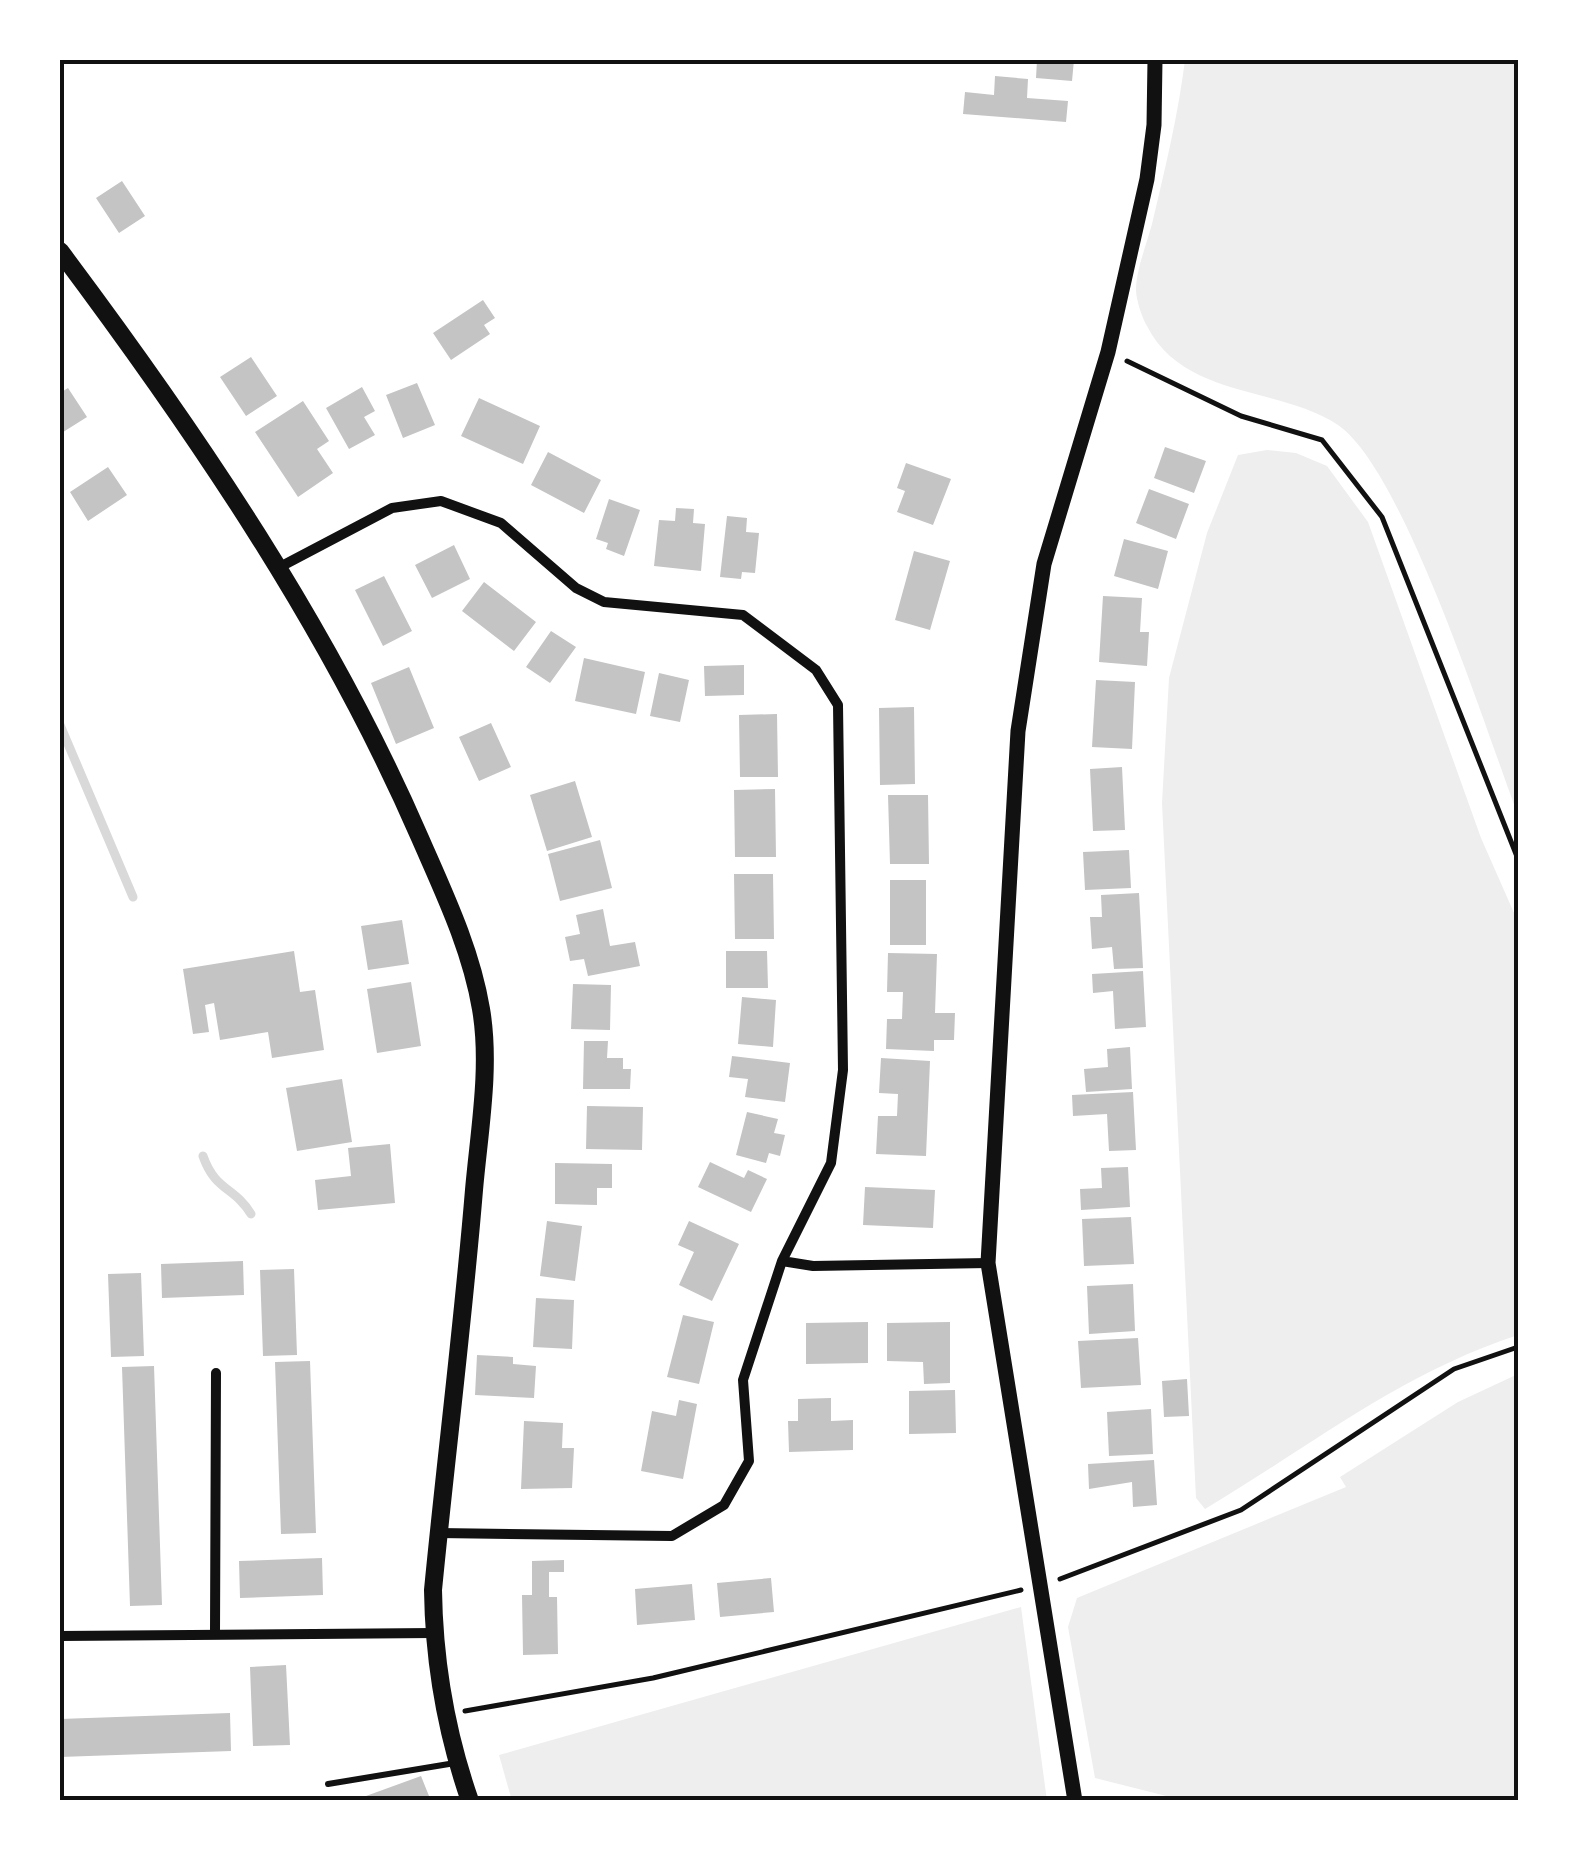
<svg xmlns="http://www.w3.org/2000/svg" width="1578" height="1861" font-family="Quicksand,sans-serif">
<rect width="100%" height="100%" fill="#fff"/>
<path fill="#eee" d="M1185 60H1518V815C1486 731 1404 470 1338 425 1280 386 1184 399 1147 326 1142 318 1136 299 1136 290 1136 270 1147 243 1152 224 1165 169 1178 116 1185 60Z
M1267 450 1296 453 1327 466 1368 522 1481 838 1518 922V1335C1399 1374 1311 1446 1205 1509L1196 1498 1162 803 1169 678 1207 533 1238 455Z
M1518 1374V1801H1186L1095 1778 1068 1627 1077 1598 1346 1487 1340 1477 1458 1402Z
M1021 1607 1047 1801H512L499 1755Z"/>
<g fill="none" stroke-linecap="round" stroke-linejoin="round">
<path stroke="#d9d9d9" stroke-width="9" d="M60 725 133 897
M203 1156C215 1191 235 1187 251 1214"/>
</g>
<path fill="#c4c4c4" d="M1037 60H1074L1072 81 1036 78Z
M995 76 1028 79 1027 98 1068 101 1066 122 963 114 965 92 994 95Z
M122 181 145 216 119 233 96 198Z
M483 300 495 318 484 325 490 334 451 360 433 333Z
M251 357 277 396 246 416 220 377Z
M417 383 435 425 403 438 386 395Z
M362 387 375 411 364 417 375 435 349 449 326 408Z
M68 388 87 417 60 434V393Z
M479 398 540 426 523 464 461 436Z
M303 401 329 441 317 449 333 473 298 497 255 432Z
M1165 447 1206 461 1194 493 1154 478Z
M548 452 601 480 584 513 531 485Z
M906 463 951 479 933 525 897 512 905 491 897 488Z
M108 467 127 495 88 521 70 492Z
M1149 489 1189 504 1176 539 1136 523Z
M609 499 640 510 624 556 606 549 608 543 596 539Z
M676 508 694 509 693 523 705 524 701 571 654 566 659 520 675 521Z
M727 516 747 518 746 532 759 533 755 573 742 572 741 579 720 577Z
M1124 539 1168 551 1158 589 1114 576Z
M454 545 470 579 432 598 415 565Z
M914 551 950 561 930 630 895 620Z
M384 576 412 631 383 646 355 590Z
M484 582 536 622 514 651 462 611Z
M1103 596 1142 598 1140 632H1149L1147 666 1099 662Z
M551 631 576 647 550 683 526 667Z
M584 658 645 672 636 714 575 701Z
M744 665V695L705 696 704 666Z
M409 667 434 728 396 744 371 683Z
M659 673 689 680 680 722 650 716Z
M1096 680 1135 682 1132 749 1092 747Z
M914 707 915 784 880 785 879 708Z
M777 714 778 777H740L739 715Z
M491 723 511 767 479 781 459 737Z
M1122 767 1125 830 1093 831 1090 769Z
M575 781 592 837 547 851 530 795Z
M775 789 776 857H735L734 790Z
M888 795H928L929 864H890Z
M600 840 612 888 560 901 548 854Z
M1129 850 1131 888 1085 890 1083 852Z
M734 874H773L774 939H735Z
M890 880H926V945H890Z
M1139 893 1143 968 1114 969 1112 947 1092 949 1090 917H1102L1101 895Z
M603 909 610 946 635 942 640 966 588 976 584 959 570 961 565 937 580 934 576 915Z
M402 920 409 964 368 970 361 926Z
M294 951 300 992 315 990 324 1050 272 1058 268 1032 220 1040 214 1003 205 1005 209 1032 193 1034 183 969Z
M726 951H767L768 988H726Z
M888 953 937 954 935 1013H955L954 1040H934V1051L886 1049 887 1019H902L903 992H887Z
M1143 971 1146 1027 1115 1029 1113 991 1093 993 1092 974Z
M411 982 421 1046 377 1053 367 989Z
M573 984 611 985 610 1030 571 1029Z
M742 997 776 1000 773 1047 738 1044Z
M584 1041H608L607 1058H623V1069H631L630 1089H583Z
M1130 1047 1132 1089 1086 1092 1084 1069 1108 1067 1107 1049Z
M732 1056 790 1063 785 1102 745 1097 748 1079 729 1077Z
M881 1058 930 1061 926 1156 876 1154 878 1116H897L898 1094 879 1093Z
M342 1079 352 1142 297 1151 286 1088Z
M1133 1092 1136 1150 1109 1151 1107 1114 1073 1116 1072 1095Z
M587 1106 643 1107 642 1150 586 1149Z
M747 1112 778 1119 774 1133 785 1135 780 1156 769 1153 766 1163 736 1155Z
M390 1144 395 1203 318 1210 315 1180 351 1176 348 1148Z
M710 1162 744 1178 748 1170 767 1179 751 1212 698 1187Z
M555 1163 612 1164V1188H597V1205L555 1204Z
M1128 1167 1130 1207 1081 1210 1080 1189 1102 1188 1101 1168Z
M865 1187 935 1190 933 1228 863 1225Z
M1131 1217 1134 1264 1084 1266 1082 1219Z
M547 1221 582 1226 575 1281 540 1276Z
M689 1221 739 1244 712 1301 679 1285 694 1252 678 1245Z
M243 1261 244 1295 162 1298 161 1264Z
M294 1269 297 1355 263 1356 260 1270Z
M141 1273 144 1356 111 1357 108 1274Z
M1133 1284 1135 1331 1089 1334 1087 1286Z
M536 1298 574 1300 572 1349 533 1347Z
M683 1315 714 1322 699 1384 667 1377Z
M868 1322V1363L806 1364V1323Z
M950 1322V1383L924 1384 923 1362 887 1361V1323Z
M1138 1338 1141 1385 1081 1388 1078 1341Z
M477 1355 513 1357V1364L536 1366 534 1398 475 1395Z
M310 1361 316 1533 281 1534 275 1362Z
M154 1366 162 1605 130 1606 122 1367Z
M1187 1379 1189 1416 1164 1417 1162 1381Z
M955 1390 956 1433 909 1434V1391Z
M831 1398V1421L853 1420V1450L789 1452 788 1421H798V1399Z
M679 1400 697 1404 683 1479 641 1471 652 1411 676 1416Z
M1151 1409 1153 1454 1109 1456 1107 1412Z
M524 1421 563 1423 562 1448H574L572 1488 521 1489Z
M1154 1460 1157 1505 1133 1507 1132 1482 1089 1489 1088 1464Z
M322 1558 323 1595 240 1598 239 1561Z
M564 1560V1572H549V1597H557L558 1654 523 1655 522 1595H532V1561Z
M771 1578 774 1612 720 1617 717 1583Z
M692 1584 695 1620 637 1625 635 1589Z
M286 1665 290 1745 253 1746 250 1667Z
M230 1713 231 1751 60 1757V1719Z
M421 1776 431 1801H368L366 1796Z"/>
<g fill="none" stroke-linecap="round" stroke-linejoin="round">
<path stroke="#111" stroke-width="5" d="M1127 361 1241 416 1322 440 1382 517 1518 859
M1060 1579 1241 1510 1454 1369 1518 1347
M465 1711 653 1678 1021 1590"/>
<path stroke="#111" stroke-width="6" d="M328 1784 455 1763"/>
<path stroke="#111" stroke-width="10" d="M278 568 392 508 441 501 501 523 576 588 604 602 743 615 816 670 838 705 843 1070 831 1163 782 1261 743 1380 749 1461 724 1505 672 1536 438 1533
M782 1261 813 1266 988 1263
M215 1633 216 1373
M60 1636 433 1633"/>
<path stroke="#111" stroke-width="15" d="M1075 1801 988 1263 1018 731 1044 564 1108 352 1147 179 1154 125 1155 60"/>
<path stroke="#111" stroke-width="18" d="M60 251C197 434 329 628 420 838 444 893 471 949 481 1009 491 1067 479 1132 474 1190 463 1324 446 1456 433 1590 434 1662 446 1732 470 1801"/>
</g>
<rect width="1578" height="1861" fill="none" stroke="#ffffff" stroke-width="125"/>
<rect x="62" y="62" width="1454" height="1736" fill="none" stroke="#111" stroke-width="4"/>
</svg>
